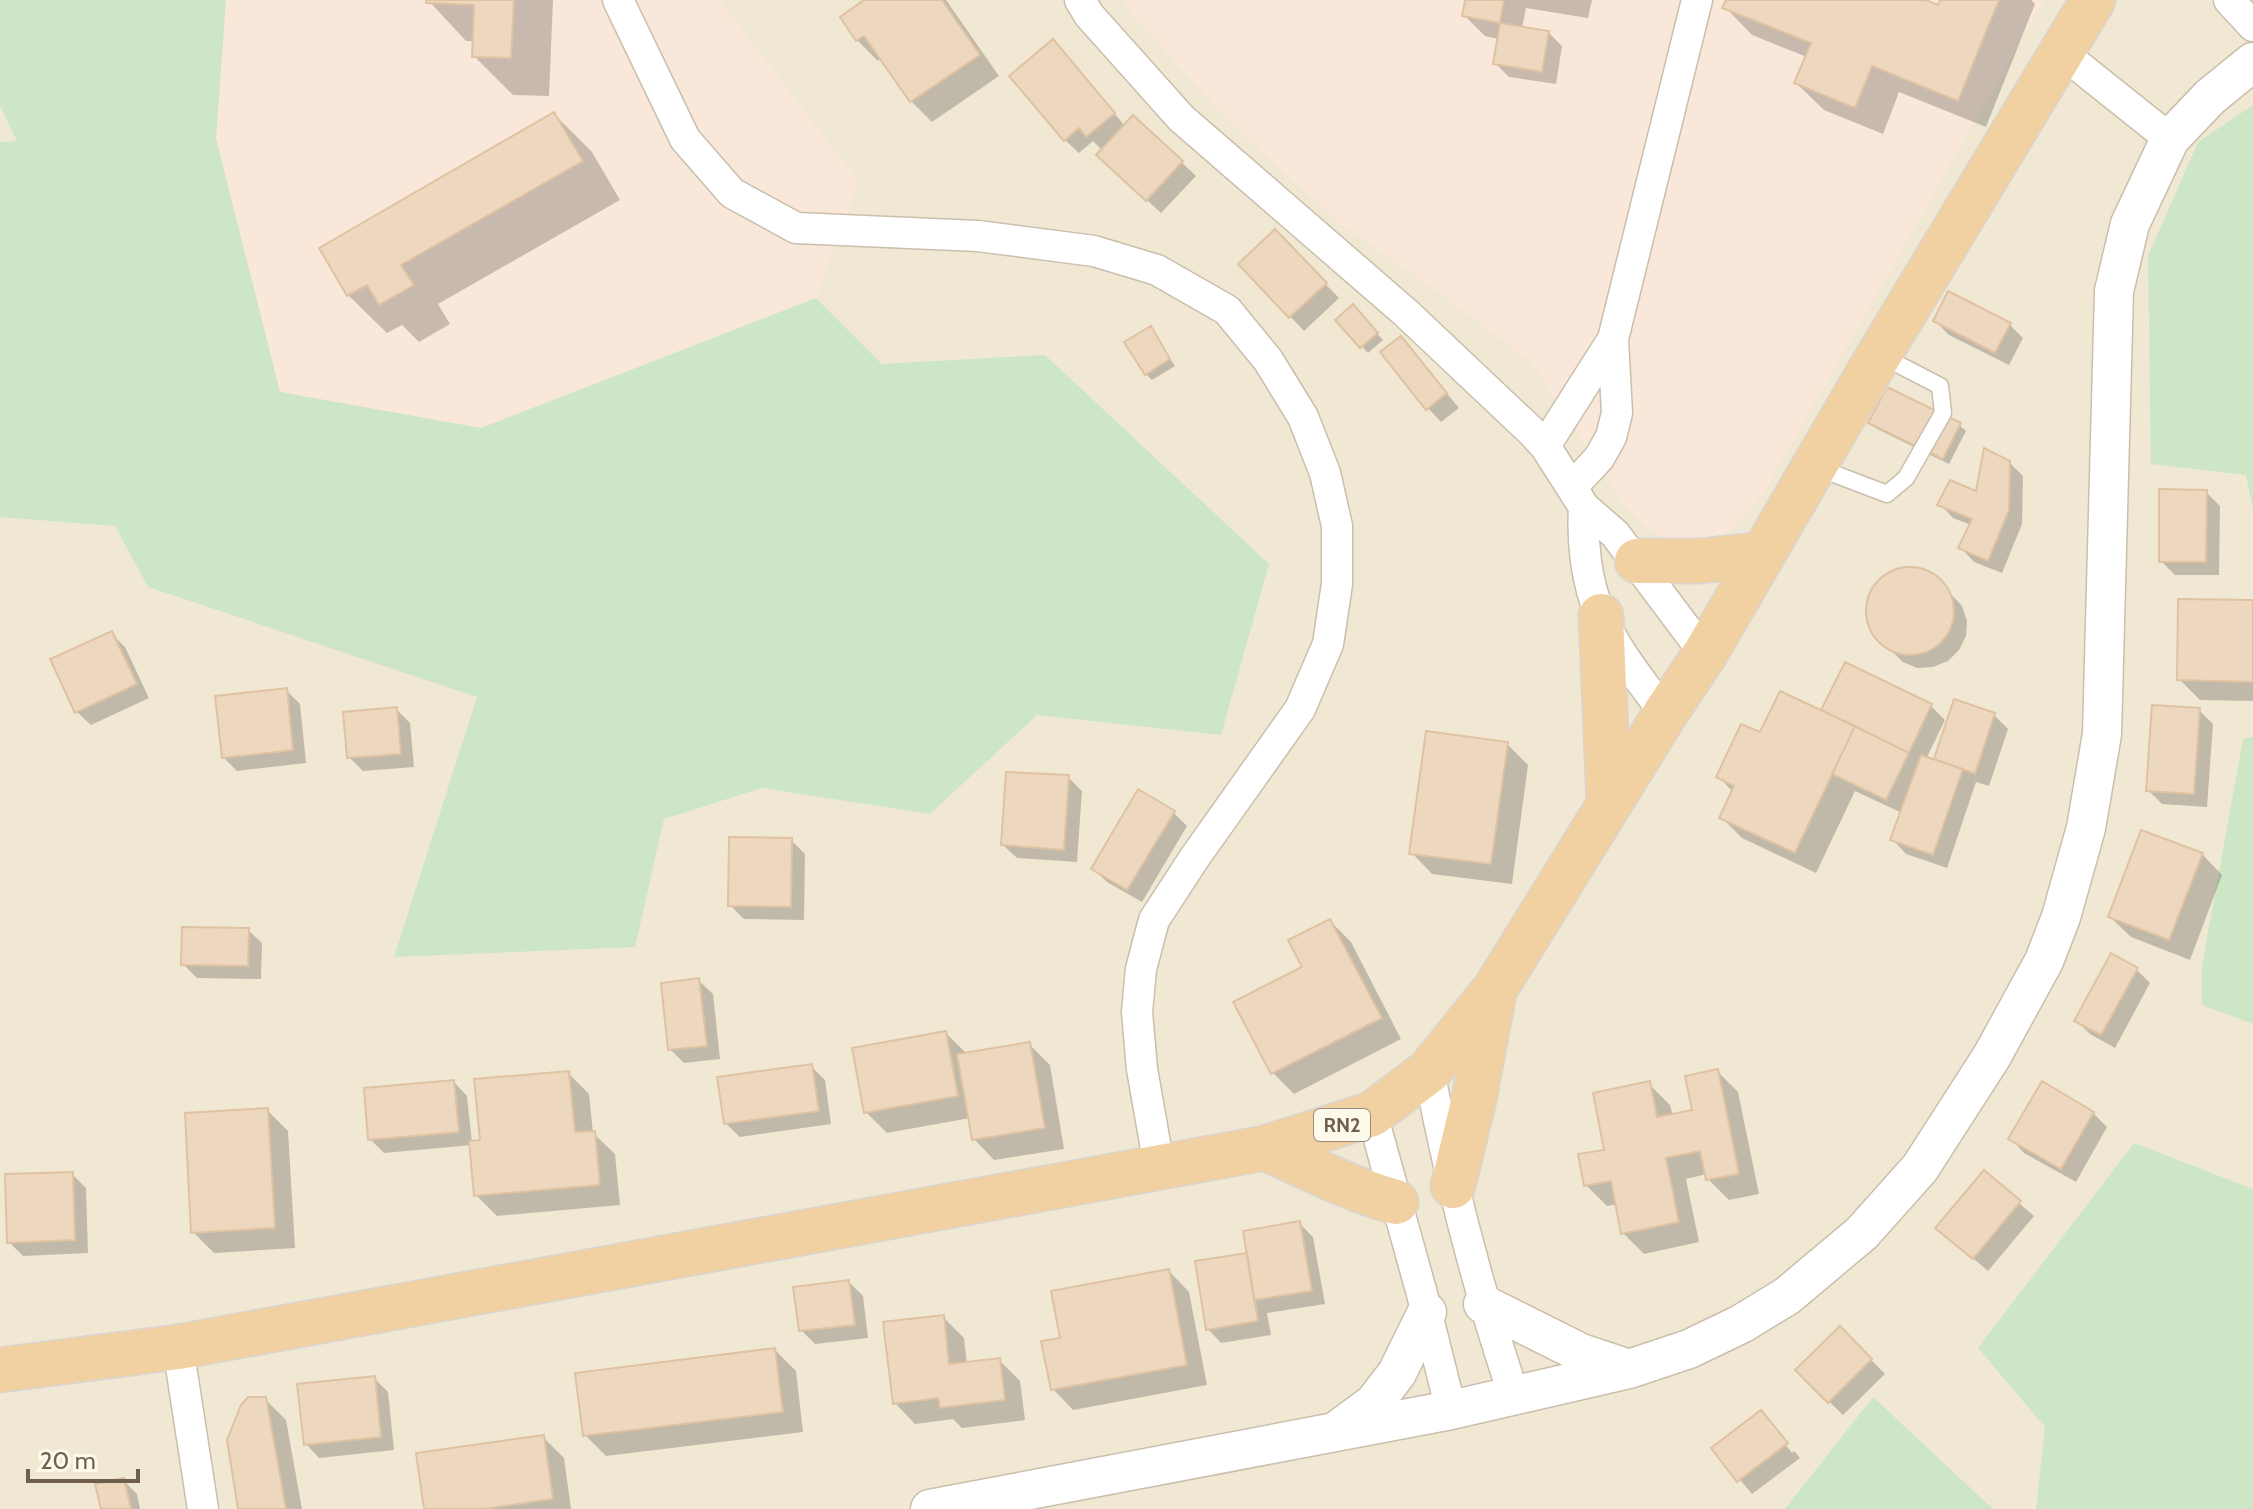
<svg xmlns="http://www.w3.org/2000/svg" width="2253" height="1509" font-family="Cabin,sans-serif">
<rect width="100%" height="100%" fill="#faf5e5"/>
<path fill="#f1e8d4" d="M0 0H2253V1509H0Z"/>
<path fill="#f9e8da" d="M226 0H719L858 181 816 298 481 428 280 392 216 138Z
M1123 0H2044L1760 498 1732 528 1708 542 1671 543 1649 529 1625 507 1532 363 1436 290 1337 221 1231 123 1132 14Z"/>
<path fill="#cde6c5" d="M0 0H226L216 138 280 392 481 428 816 298 882 364 1045 355 1269 564 1221 735 1037 715 930 814 762 788 664 819 635 947 394 957 477 697 148 587 115 526 0 517V142L17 141 0 106Z
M2253 105V510L2246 475 2151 464 2148 256 2198 142Z
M2253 737V1024L2202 1005V966L2243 739Z
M2134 1143 2253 1189V1509H2036L2045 1427 1978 1348Z
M1873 1397 1993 1509H1785Z"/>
<path fill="#0003" d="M428 0H553L549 96 513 95 474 56 475 41H466Z
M868 0H946L999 76 932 122 911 101 882 58 878 61 857 40Z
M1467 0H1592L1588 18 1526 8 1522 28 1548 32 1562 46 1556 84 1509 77 1495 63 1499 39 1485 36 1464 15Z
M1728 0H1921L1940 7 1943 0H2031L2035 4 1986 127 1899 92 1883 134 1824 110 1796 83 1807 57 1752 35 1725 7Z
M1066 56 1125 126 1134 117 1196 176 1161 213 1112 168 1102 150 1093 141 1079 153 1065 140Z
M554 114 592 152 620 200 438 304 450 324 419 342 402 325 387 333 348 295Z
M1275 232 1339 298 1304 331 1241 264Z
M1359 313 1383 340 1368 353 1338 320Z
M1935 321 2009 324 2023 338 2009 365 1949 335Z
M1150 329 1175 366 1152 380 1146 374Z
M1401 338 1459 408 1441 422 1428 408Z
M1870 423 1959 425 1966 431 1949 464 1877 429Z
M2009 462 2023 476 2022 524 2002 573 1974 562 1961 548 1971 525 1953 518 1940 504 1978 494Z
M2206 492 2220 506 2219 575H2175L2161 561Z
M1909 569 1924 572 1937 579 1962 606 1967 621 1966 636 1959 650 1948 661 1933 667 1917 668 1903 662 1876 636 1869 621 1868 606 1877 584 1897 571Z
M2253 602V701L2200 700 2179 679Z
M111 633 125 647 149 698 91 725 77 712Z
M1846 665 1931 706 1945 720 1926 759 1935 762 1956 702 1994 715 2008 729 1989 786 1976 782 1947 868 1906 854 1893 840 1902 813 1855 791 1816 873 1742 838 1721 817 1733 792 1718 776 1761 735 1822 713Z
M286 690 300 704 306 763 237 771 223 757Z
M396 709 410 723 414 767 363 771 349 757Z
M2199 710 2213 724 2207 807 2162 804 2149 791Z
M1507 744 1528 765 1512 884 1432 874 1412 853Z
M1068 777 1082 791 1077 862 1017 858 1003 845Z
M1174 813 1187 826 1142 902 1107 882 1093 868Z
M791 840 805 854 804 920 744 919 730 905Z
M2202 854 2222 875 2190 960 2131 937 2110 917Z
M1330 921 1351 942 1401 1039 1294 1094 1273 1073 1305 968Z
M248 930 262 943 261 979 197 978 183 964Z
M2137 970 2150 983 2115 1048 2090 1034 2076 1020Z
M699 981 713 994 720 1059 684 1063 670 1049Z
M946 1033 968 1055 1029 1044 1050 1065 1064 1149 994 1160 974 1139 970 1118 887 1133 866 1112Z
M811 1066 825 1080 831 1124 740 1137 726 1124Z
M1717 1071 1738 1092 1759 1194 1729 1200 1708 1179 1707 1174 1686 1179 1699 1242 1644 1254 1623 1233 1618 1204 1607 1206 1586 1185 1649 1084 1670 1105 1673 1116 1694 1112Z
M568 1073 589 1094 593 1133 615 1154 620 1205 497 1216 476 1195 472 1145 384 1153 370 1139 454 1082 467 1096 472 1143 482 1142Z
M267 1110 288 1131 295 1248 214 1253 193 1232Z
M2093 1113 2107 1127 2076 1182 2024 1153 2011 1139Z
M1984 1173 2034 1216 1988 1271 1938 1228Z
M72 1174 86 1188 88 1253 23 1256 9 1242Z
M1299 1223 1313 1237 1325 1304 1267 1313 1271 1335 1221 1343 1208 1329 1249 1254Z
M1169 1271 1189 1292 1207 1385 1073 1410 1053 1389 1062 1340Z
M849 1282 863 1296 868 1338 815 1344 801 1330Z
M943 1317 964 1338 967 1364 999 1360 1020 1381 1025 1420 962 1428 953 1419 915 1424 895 1403Z
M1840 1328 1885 1374 1843 1415 1797 1370Z
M775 1350 796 1371 803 1432 606 1456 585 1435Z
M374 1378 388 1392 394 1450 319 1458 306 1444Z
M265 1399 286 1420 302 1509H240Z
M1761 1412 1773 1424H1770L1792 1453 1794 1451 1800 1458 1752 1494 1714 1449Z
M543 1437 564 1458 571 1509H426Z
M123 1480 137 1494 140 1509H103Z"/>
<path fill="#edd8bf" stroke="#dec2a1" stroke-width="2" d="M426 0H514L511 58 472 57 474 5 426 3Z
M864 0H942L980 55 910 102 864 36 856 41 840 17Z
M1465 0H1504L1500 23 1462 16Z
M1726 0H1926L1938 5 1940 0H1999L1958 101 1872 66 1855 108 1794 83 1811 43 1722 8Z
M1500 23 1549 31 1542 72 1493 64Z
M1053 39 1115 113 1086 137 1079 128 1064 141 1009 76Z
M554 112 583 161 401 265 414 285 379 305 367 285 347 296 319 248Z
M1133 115 1183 161 1146 201 1096 155Z
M1275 229 1327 283 1289 318 1238 264Z
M1948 291 2011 323 1995 353 1933 321Z
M1353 304 1378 333 1360 348 1335 320Z
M1151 326 1170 359 1145 375 1124 342Z
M1401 336 1447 393 1426 410 1380 352Z
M1887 387 1961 423 1943 459 1868 423Z
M1984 448 2010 461 2009 510 1988 561 1958 548 1972 519 1937 505 1950 480 1976 491Z
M2159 489 2207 490 2206 562H2159Z
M1866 611a44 44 0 1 1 88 0a44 44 0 1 1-88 0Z
M2178 599 2253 600V682L2177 680Z
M112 631 137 684 75 713 50 659Z
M1845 662 1932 704 1909 753 1821 710Z
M287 688 293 750 222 758 215 696Z
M1780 691 1855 726 1795 853 1719 818 1734 786 1716 777 1741 724 1760 732Z
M1954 699 1995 713 1975 774 1934 759Z
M2152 705 2200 708 2194 794 2146 791Z
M397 707 401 754 347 758 343 712Z
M1855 726 1909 753 1886 800 1832 774Z
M1426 731 1508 742 1491 864 1409 854Z
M1921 755 1963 769 1933 855 1890 840Z
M1006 772 1069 775 1064 850 1001 845Z
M1138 789 1175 811 1127 890 1091 869Z
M2141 830 2203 853 2169 940 2108 917Z
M729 837 792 838 791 907 728 906Z
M1330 919 1382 1018 1271 1074 1233 1002 1302 967 1288 940Z
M182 927 249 928 248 966 181 965Z
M2111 953 2138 968 2101 1035 2074 1021Z
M699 978 707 1046 668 1050 661 983Z
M946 1031 958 1096 864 1113 852 1048Z
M1030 1042 1045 1128 972 1140 957 1054Z
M812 1064 819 1111 724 1124 717 1077Z
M1718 1069 1739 1174 1706 1180 1700 1151 1666 1158 1679 1222 1621 1234 1611 1181 1584 1186 1578 1154 1604 1150 1593 1093 1650 1081 1657 1117 1692 1110 1685 1076Z
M569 1071 575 1132 595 1131 600 1185 474 1196 469 1141 480 1140 474 1079Z
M454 1080 459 1132 368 1140 364 1088Z
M2042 1081 2094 1112 2061 1169 2008 1139Z
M268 1108 275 1228 191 1233 185 1113Z
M1984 1170 2021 1201 1973 1259 1935 1228Z
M73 1172 75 1240 7 1243 5 1174Z
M1300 1221 1312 1291 1254 1300 1243 1231Z
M1247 1253 1258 1321 1206 1330 1195 1261Z
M1169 1269 1187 1365 1051 1390 1041 1341 1060 1338 1051 1291Z
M849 1280 855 1325 799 1331 793 1287Z
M944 1315 949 1364 1000 1358 1005 1400 940 1408 938 1398 893 1404 883 1322Z
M1840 1326 1872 1359 1828 1403 1795 1370Z
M775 1348 783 1412 583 1436 575 1373Z
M375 1376 381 1437 304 1445 297 1384Z
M248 1397H266L286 1509H238L227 1440 241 1405Z
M1761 1410 1788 1443 1737 1482 1711 1448Z
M544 1435 553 1499 483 1509H424L416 1453Z
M124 1478 131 1509H101L95 1484Z"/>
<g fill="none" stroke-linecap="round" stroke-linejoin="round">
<g stroke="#cabeac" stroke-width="19">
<path id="service" d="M1816 467 1887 494 1906 478 1943 413 1940 386 1882 356"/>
</g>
<g stroke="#cabeac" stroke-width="33">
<path id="minor" d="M618 0 685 139 732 193 796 228 978 236 1094 251 1157 270 1227 310 1268 360 1303 417 1325 473 1337 526V584L1328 644 1300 709 1195 857 1154 920 1141 969 1137 1012 1142 1069 1159 1166
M1080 0 1089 15 1181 118 1406 313 1532 432 1545 446 1584 507 1615 534 1705 654
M2229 0 2253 26
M2061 52 2170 139
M1545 446 1613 339
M1572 487 1599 458 1611 437 1617 413 1613 339 1697 0
M1584 507C1582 542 1586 583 1601 616 1616 651 1643 683 1665 714
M1429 1071C1450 1182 1478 1289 1514 1396
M1372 1114 1422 1294 1451 1410
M178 1347 203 1509"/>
</g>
<g stroke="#cabeac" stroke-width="41">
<path id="tertiary" d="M1483 1304 1581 1353 1629 1369
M1339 1429 1374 1403 1397 1373 1427 1312
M930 1509 1451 1410 1629 1369 1689 1349 1741 1324 1787 1296 1862 1233 1920 1168 1992 1056 2044 961 2061 917 2086 828 2102 734 2114 291 2130 224 2170 139 2210 97 2253 62"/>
</g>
<g stroke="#dad5d1" stroke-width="47">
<path id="trunk" d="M1637 561H1700L1763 554
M1601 616 1609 803
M1265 1148C1307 1167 1352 1190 1396 1202
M1453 1186 1474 1099 1494 993
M0 1370 178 1347 1265 1148 1372 1114 1429 1071 1495 989 1665 714 1705 654 1879 355 2093 0"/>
</g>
<use href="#service" stroke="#fff" stroke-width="16"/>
<use href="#minor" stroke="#fff" stroke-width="30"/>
<use href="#tertiary" stroke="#fff" stroke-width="38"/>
<use href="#trunk" stroke="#f1d1a2" stroke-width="44"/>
</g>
<g text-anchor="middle" stroke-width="7" stroke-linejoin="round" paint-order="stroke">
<rect fill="#fdf9eb" stroke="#9a8d7c" stroke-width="2" x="1314" y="1109" width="56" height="32" rx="6"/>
<g font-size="20" font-weight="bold" fill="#705f4d">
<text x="1342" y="1132">RN2</text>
</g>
</g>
<path d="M28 1469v12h110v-12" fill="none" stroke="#705f4d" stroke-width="4"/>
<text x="40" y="1469" font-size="24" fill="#705f4d" stroke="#fdf9eb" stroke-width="6" paint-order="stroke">20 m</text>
</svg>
